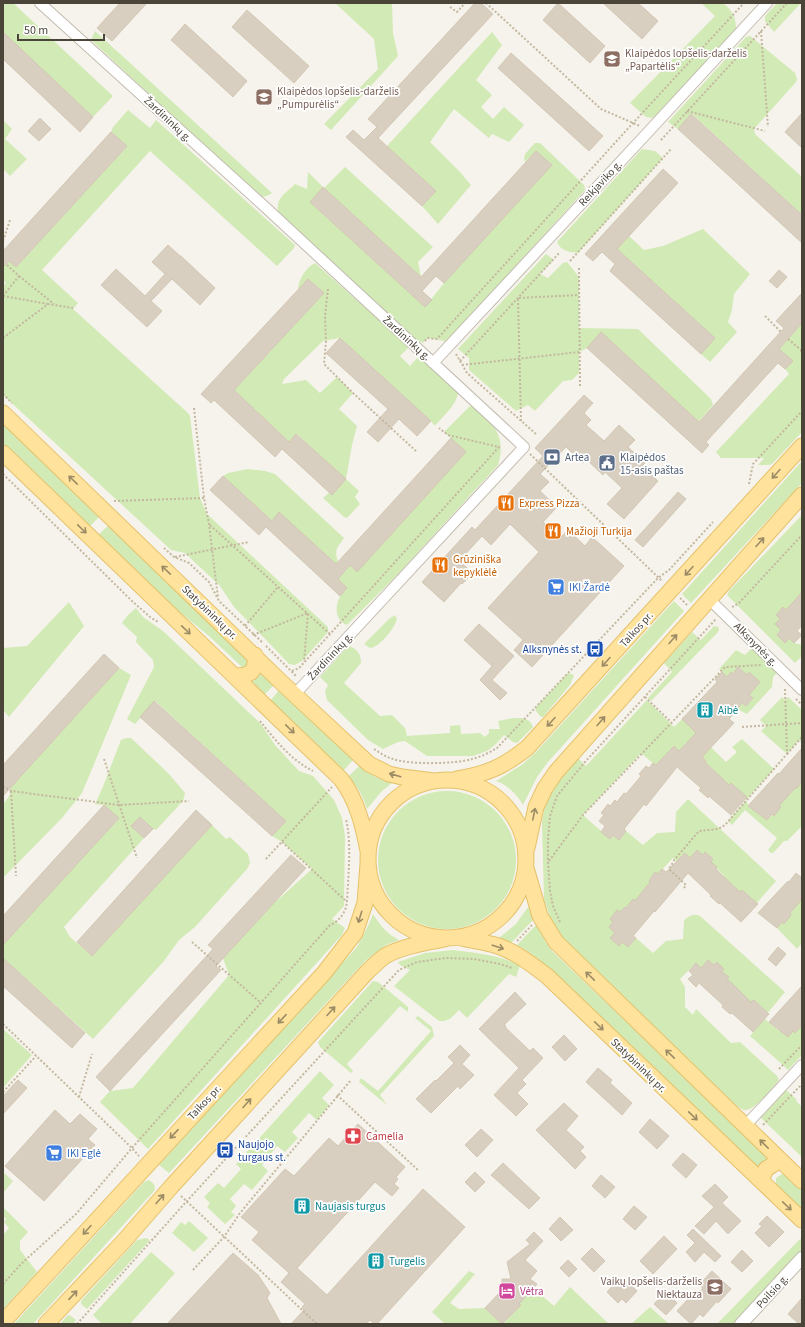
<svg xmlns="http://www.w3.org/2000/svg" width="805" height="1327" font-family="'Source Sans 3',sans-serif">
<rect width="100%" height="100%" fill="#f6f3ec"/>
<path fill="#d2eab5" d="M3 3H13L113 96 93 117 3 33Z
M335 3H392L393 33 398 56 331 130 324 124 378 69 374 39Z
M701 3H723C733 11 736 17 736 30L653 118 646 117 630 103 715 16Z
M777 3H801L774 32 765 21V16Z
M95 31 272 193 267 196 260 197 91 40Z
M492 32 502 45 476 80 492 95 481 107 493 119 504 107 524 125 509 142 492 134 489 138 454 109 430 142 460 172 471 185 438 224 422 206 436 191 387 146Z
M750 36 795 73 797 79 796 82 754 129 755 134 802 177V215L692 114 678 129 668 122 746 37Z
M128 110 150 128 156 120 295 245 294 248 277 266 150 151 42 270 78 303 73 309 188 413 190 416 200 498 207 514 328 627V632L302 661 295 665 289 664 271 645 234 607 220 586 185 553 171 550 3 395V286L6 283 3 280V267L9 261 16 267 127 146 111 132 113 127Z
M3 120 12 129 5 139 27 159 10 176 3 169Z
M535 143H540L584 185 585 190 446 342 437 339 427 338 423 343 412 337 278 213C276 197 284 195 295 184L307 189 308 172 323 187 310 202 425 307 444 283 551 165 536 151 525 162 524 158 525 154Z
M642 149 655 151 663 158 578 253C569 252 561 251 557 242Z
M345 167 433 247 418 262 421 277 324 188Z
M703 229 750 274 734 294 732 310 728 322 737 332 710 362 701 354 715 338 617 249 629 236 644 250 663 246Z
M546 254 554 260 540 274 548 278 563 263 567 262 579 277V328L638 329 711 399 713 405 698 422 601 333 587 348 579 352V373L572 380 563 381 535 411 528 405 516 411 469 370V358L458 349Z
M315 263 409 347 400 356 410 366 419 356 458 392C457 405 443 416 435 426L431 421 340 338 323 341 284 379 282 384 306 380 320 393 337 377 353 393 339 409 357 426 352 445 346 479 359 491 355 497 360 504 347 518 344 517 323 498 345 479 297 434 289 442 234 390 324 293 308 279 298 290C298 280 306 267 315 263Z
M802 323V432L772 464 769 465H758L764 458H721L716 452 789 374 785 369 792 361 779 349Z
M470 406H473C493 424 507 435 498 465L398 574 347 625C335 621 334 605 341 595 342 592 345 590 347 588L338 579 350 565 357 571 466 452 444 432Z
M3 424 99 517 89 527 3 444Z
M802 461V483L691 603 682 594Z
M248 469 265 471 275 474 344 538C337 548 334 549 338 562L336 564 279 513 272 521 223 476 228 473Z
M802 515V592L786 610 783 608 780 619 775 624 781 630 777 635 785 643 789 638 794 643 802 645V656L795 663 727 595 729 591Z
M109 525 250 660V664L244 669 209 636 172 606 98 535Z
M674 601 684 611 548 762 537 777 523 805C518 796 507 784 496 781L523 764 537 751Z
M69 602 84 626 9 717 3 710V648L27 646Z
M136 608 143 617 163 631 260 723 275 745 299 771 313 776 334 800 342 818 345 836 344 906 332 919 345 928 342 935 148 1149 100 1102 110 1091 133 1088 229 975 223 958 272 905 312 869 282 842 272 836 286 821 155 701 135 724 127 719 154 667 153 660 136 642 137 637 122 623 128 615Z
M395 615 397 619C395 628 379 648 370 648L364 644 389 619Z
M714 626 718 627 719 629 718 632 651 701 648 698 672 672 664 663 692 632 701 640Z
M348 646C357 648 361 654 361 663L344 683 380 716 392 715 405 728 407 736 450 733V726L460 725 461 734 480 733 485 737 489 733V729H500L498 721C509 719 529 713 533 727L517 743 513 742 504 735 495 745 487 751 473 756H427L405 741 398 742 383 749 368 740 327 700 325 691 328 685 320 677Z
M752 648 777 673 773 677 772 687 747 714 737 709 742 703 746 706 753 698 749 695 760 682 750 673 747 675 739 667 733 674 731 672 727 677 719 669 736 650 745 655Z
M119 668 131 675 82 793 62 818 3 878V804C7 799 12 795 10 788Z
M262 671 275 684 264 695 251 682 257 678Z
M568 673 574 675 570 685 543 717H541L536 711 535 708Z
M280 689 354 759 343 771 270 701Z
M782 697 785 700 788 697 802 710V743L799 740 787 754 761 731 766 726 760 720Z
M647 700 674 727 682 719 726 762 737 752 732 747 742 739 774 769 746 800 749 807 767 820 772 815 774 816 781 807 779 806 791 792 790 790 802 782V826L787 841H784L773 853H771L768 850 777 838 745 810 732 825 728 821 746 800 738 793 739 790 731 783 729 785 711 771 713 769 705 762 706 761 686 743 679 751 673 746 667 754 670 758 661 770 641 753 583 815 610 839 613 835 619 840 626 831 643 845 657 833 675 832 676 812 688 799 776 881 755 905 750 897 742 890 740 892 722 878 724 876 711 862 713 859 705 852 703 855 697 850 690 858 685 853 677 861 673 858 658 874 655 873 649 880 650 882 636 902 633 900 626 908 625 907 609 927 615 933 610 938 619 945 622 942 628 947 636 938 653 953 666 941 683 939 684 920C690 916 693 913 700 916L785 992 766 1015 762 1007 754 1000 751 1002 727 979 728 977 722 972 724 969 717 962 714 965 708 960 701 968 696 963 680 979 685 987V1007L693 1015 696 1009 731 1043 740 1042 777 1076 779 1080C772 1088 756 1109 746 1110 741 1110 736 1105 732 1103L573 951 558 932 550 917 544 899 542 821 546 801 561 776 577 757 586 766Z
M126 738H131L169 774 185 793 183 801 156 830 153 829 140 817 131 826 144 838 64 927 70 937 92 956 212 825 226 839 230 837 248 854 250 863 247 869 195 927 179 940 164 961 93 1039 3 958V945L119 818 104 805 95 804 102 789 121 740Z
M360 765C369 774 379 780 392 783L381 792 367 809C363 796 358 786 348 777Z
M378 860a69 69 0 1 1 138 0a69 69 0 1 1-138 0Z
M802 896V943L797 949 777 928 782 922 784 923 791 915 790 913Z
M528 907 534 919 511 943 499 938 516 924Z
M373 914C380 925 387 934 399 940L386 945 365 961 169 1173 159 1165 357 947 369 924Z
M536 925 547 944 553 952 767 1156C768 1162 762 1167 757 1167L542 962 528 951 517 945Z
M453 950C476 953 498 955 520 965L516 977 509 974 467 1018 459 1010C452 1017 449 1022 439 1021L394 986 410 970 400 965 398 962 425 953Z
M373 981 378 982 408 1007V1012L400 1006 347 1064 353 1071 351 1073 320 1047 318 1042Z
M418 1016 432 1027 434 1036 380 1095 387 1105 359 1082 361 1078 378 1091 431 1031 415 1018Z
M764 1018 779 1031 781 1030 788 1036 793 1031 795 1033 802 1025V1055L788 1070 783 1065 750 1036Z
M3 1029 32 1055 3 1088Z
M320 1071 334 1085 322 1098 329 1105 317 1120 309 1113 292 1132 298 1138 285 1152 277 1146 262 1165 268 1171 252 1190 244 1184 230 1199 236 1206 231 1212 235 1215 225 1224 207 1207 210 1203 204 1197 218 1183 224 1188 241 1169 236 1164Z
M786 1090 797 1100 796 1101 802 1107V1157L761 1118 763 1114Z
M3 1172 13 1181 3 1193Z
M782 1174 788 1176 802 1189V1211L776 1184V1178Z
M149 1180 154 1184 155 1190 33 1324H14L144 1182Z
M3 1207 28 1232 20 1241V1250L37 1272 3 1309V1235L9 1228 4 1222 6 1219 3 1216Z
M189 1221 208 1238 194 1252 172 1233 181 1222 185 1225Z
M146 1238 150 1240 87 1309 81 1304V1301L137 1240Z
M800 1239 802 1240V1250L733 1324H717Z
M151 1252 175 1273 130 1324H102L93 1315Z
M469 1271 475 1274 450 1303 459 1309 485 1308 502 1324H445L432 1312Z
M570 1287 609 1324H503L521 1305 519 1304 533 1288 554 1306Z
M650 1307 669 1324H631Z
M68 1315 71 1316 76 1320 73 1324H60Z"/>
<path fill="#d8cfc1" stroke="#d3c7b4" d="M120 3H147L112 41 97 28Z
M475 3H481L493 14 378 138 436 191 422 206 346 137 353 130 364 140 377 127 368 119Z
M558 3 605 46 590 63 543 20Z
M603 3H638L658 21 642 39Z
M247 10 309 66 294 83 232 27Z
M185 24 247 81 233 97 171 40Z
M3 32 93 117 80 132 3 59Z
M511 53 603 136 589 151 498 68Z
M802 113V148L785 132Z
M691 114 802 215V243L678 129Z
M40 118 51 129 39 141 28 131Z
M111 132 127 146 16 267 9 261 3 267V251Z
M536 151 552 165 444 283 436 276 422 291 432 300 425 307 310 202 323 187 421 277Z
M663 169 678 183 617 249 715 338 701 354 610 271 615 264 602 252 593 261 585 254Z
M168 245 180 256H181L215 288 200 305 172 279 151 301 162 311 147 327 101 285 116 269 145 296 165 274 152 262Z
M779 270 787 277 777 288 769 281Z
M308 279 324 293 234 390 289 442 296 434 346 479 332 495 282 449 275 457 214 400 211 403 201 394Z
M802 293V323L779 349 793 361 785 369 778 363 706 442 709 445 702 453 587 348 601 332 699 422 784 328 776 321Z
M340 338 431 421 417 436 399 419 378 442 367 432 388 409 326 353Z
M584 395 593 403 584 413 591 420 586 425 604 441 619 425 635 440 628 447 645 463 642 466 658 481 624 519 607 504 622 488 605 472 603 475 586 459 583 463 566 447 540 474 549 482 540 491 557 507 543 522 560 538 568 530 585 546 592 537 624 566 532 667 514 650 523 640 488 608 539 552 510 524 491 545 482 536 459 561 473 573 462 584 461 583 444 602 422 582 472 527 475 530 543 456 535 448Z
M451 438 466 452 357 572 350 565 338 579 347 588 340 596 266 527 259 535 210 490 223 476 272 521 279 512 336 564Z
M678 492 686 499 643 547 635 540Z
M802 592V625L797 631 802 635 794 643 789 638 785 643 777 635 781 630 775 624 780 619 776 615 783 607 786 610Z
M479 624 514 656 492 680 507 693 500 700 480 680 492 666 464 640Z
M104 654 119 668 3 796V765Z
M738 667 747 675 749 672 760 682 749 695 753 698 746 706 742 703 729 719 734 723 702 757 706 761 705 762 729 785 731 783 747 797 731 815 709 796 708 798 699 790 701 788 677 767 646 806 644 804 624 829 626 831 619 840 613 835 610 839 601 832 605 826 599 821 604 815 601 813 608 804 610 806 615 800 617 802 624 793 626 794 641 776 639 774 646 766 649 768 653 763 656 765 674 746 679 751 696 733 682 719 717 682 715 679 722 672 727 677 731 672 733 674Z
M154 701 286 821 272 836 140 717Z
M802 748V782L796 789 795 788 779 806 781 807 774 816 772 814 767 820 748 806 778 773 779 774Z
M104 805 119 818 3 945V916Z
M196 810 212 825 92 956 77 942Z
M140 817 153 829 144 838 131 826Z
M697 850 703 855 705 852 713 859 711 862 717 867 716 869 723 876 740 892 742 890 758 904 741 922 720 903 719 904 710 896 711 895 688 873 655 912 654 911 633 936 636 938 628 947 622 942 619 946 610 938 615 933 609 927 613 922 610 919 617 910 620 912 625 907 626 908 633 899 635 901 650 882 649 881 655 872 658 874 662 869 666 872 685 853 690 858Z
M291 855 306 868 216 966 221 970 110 1091 96 1077 213 949 208 945Z
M796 873 802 878V899L790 913 791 915 784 924 782 922 777 928 758 913 788 881 789 882Z
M778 947 786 954 776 966 768 959Z
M3 958 85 1033 72 1048 3 986Z
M708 960 714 965 717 962 724 969 722 972 729 977 727 979 735 986 751 1002 754 1000 769 1014 753 1032 732 1013 730 1014 722 1007 723 1005 699 983 696 987 688 979 693 975 689 971 696 963 701 968Z
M802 986V1025L795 1033 793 1031 788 1037 769 1022Z
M515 992 526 1004 504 1025 506 1026 505 1027 530 1051 533 1048 543 1058 522 1080 526 1084 517 1093 528 1104 516 1116 494 1095 519 1068 479 1029Z
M564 1035 577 1049 565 1061 552 1047Z
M460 1045 470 1055 462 1064 474 1075 460 1089 458 1086 431 1113 416 1099 435 1080 436 1081 454 1063 448 1057Z
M598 1068 612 1080 610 1083 632 1103 622 1115 586 1082Z
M18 1080 27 1088 3 1114V1096Z
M564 1103 578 1116 566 1130 584 1147 580 1151 586 1157 575 1169 536 1130Z
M55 1110 70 1124 80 1114 97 1129 88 1139 95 1145 44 1201 5 1166Z
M650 1119 669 1136 657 1149 639 1132Z
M358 1124 405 1167 396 1177 398 1179 394 1184 399 1188 392 1196 375 1182 297 1268 327 1295 423 1189 465 1227 377 1324H374L370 1320 366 1324H291L304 1310 302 1307 305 1304 281 1282 289 1273 252 1240 259 1232 241 1217 285 1169 294 1176 329 1138 338 1146Z
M481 1129 493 1140 477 1157 465 1145Z
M683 1153 697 1165 686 1178 672 1165Z
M503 1163 540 1198 529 1209 491 1175Z
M475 1172 485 1182 475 1192 465 1182Z
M601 1175 615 1187 605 1198 592 1186Z
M715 1184 728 1197 722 1203 741 1221 728 1234 716 1221 704 1234 695 1226 714 1207 702 1196Z
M634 1206 647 1217 635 1230 623 1219Z
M767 1216 784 1232 769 1247 755 1233 762 1226 759 1224Z
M560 1217 573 1230 561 1241 549 1229Z
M693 1229 721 1256 715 1262 704 1252 695 1262 686 1252 695 1243 687 1235Z
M534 1232 543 1241 525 1260 537 1271 530 1279 537 1284 519 1304 521 1305 502 1324 485 1308 502 1290V1279H511L507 1262 530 1244 526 1240Z
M664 1236 677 1249 653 1274 640 1261Z
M592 1248 605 1261 594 1272 581 1259Z
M742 1250 753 1261 742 1272 731 1262Z
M233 1253 258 1275 270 1293 267 1298 281 1324H167Z
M568 1260 577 1269 569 1277 560 1268Z
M712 1271 731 1289 718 1303 717 1301 703 1317 700 1314 691 1324 677 1311 689 1298 691 1300 703 1288 699 1285Z
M624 1279 637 1291 626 1303 622 1299 618 1303 607 1292 617 1281 620 1284Z
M665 1292 677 1303 666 1315 654 1304Z
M802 1298V1324H799L788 1314Z"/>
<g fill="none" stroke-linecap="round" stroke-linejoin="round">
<g stroke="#c2bbae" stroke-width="12">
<path id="minor" d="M40 3 264 206 524 447 295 694
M433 363 650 130 767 3
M709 599 802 690
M745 1126 802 1065"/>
</g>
<g stroke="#c2bbae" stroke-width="14">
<path id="tertiary" d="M741 1324 802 1258"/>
</g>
<g stroke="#e6c16a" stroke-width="17">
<path id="primary" d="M3 413 281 682 369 764 389 774 402 777 434 781
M3 453 341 779C357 800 363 825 368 851
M235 676C251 676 256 672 255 655
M457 779C487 774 503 767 527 748L802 446
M368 859a79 79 0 1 1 158 0a79 79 0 1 1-158 0Z
M527 848 536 807 545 788 556 772 802 495
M526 868 540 916 556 942 802 1181
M461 938C472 940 484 942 495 945 515 951 531 964 547 976L802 1220
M761 1180 766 1169 780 1160
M3 1322 324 973 355 933 365 903 368 864
M46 1324 124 1241 171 1187 368 971C374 966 379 960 385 956 403 946 424 943 445 939"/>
</g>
<path stroke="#c4b79f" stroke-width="2" stroke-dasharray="2 2" stroke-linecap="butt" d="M486 3 601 109 640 126
M450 7 457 12 465 3
M761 31 768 127
M687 111 765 131
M661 140 787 3
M3 241 10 220
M570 261 671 149
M579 268 580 387
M19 276 54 304
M328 289 325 316 326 341 324 364 353 393 417 452
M3 296 48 304
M3 296 19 276 6 264
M3 315V394
M765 316 781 332
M3 338 48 304 73 308
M788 339 801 350
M425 341 427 338 437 339 633 123 744 3
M801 350 802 355
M456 354 467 373 536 434
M460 361 560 252
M462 365 579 352
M3 394 12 403
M194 408 204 498 209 524 218 598
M521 421 518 298 579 295
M530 454 662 581
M3 474 132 601 150 617 158 622
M749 484 753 464 802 411
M114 501 204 498
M210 525 330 634
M164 548 174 557 189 563 209 582 219 601 263 643
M175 557 249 542
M680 598 687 605
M732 607 739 603 802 535
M245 626 278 587
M253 635 308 613 304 662
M266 646 297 677
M292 671 299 668 330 634 499 447 448 435 439 428
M645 697 671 722
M796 699 802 705
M260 721C275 740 291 760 313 771
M742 727 802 723
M374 749C380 753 386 757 393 759 410 765 455 764 472 759 481 757 490 752 497 748L658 578 669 570 713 522
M787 754 802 737
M104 759 137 858
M3 786 11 791 119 805 189 801
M11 791 16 876
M282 842 347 902
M266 859 332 787
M549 861 583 815 725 667 761 665
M684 888 686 885 669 869 675 859 699 831 718 829 725 825 787 754 785 689
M560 922 553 906 550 891 548 862V840L550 816 557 796 585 762 716 619
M517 941 532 925
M192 942 261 1003
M3 1024 132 1148 139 1156
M779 1069 802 1045
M3 1092 36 1056
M337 1095 419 1171
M79 1097 92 1054
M763 1125 802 1084
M181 1196 317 1324
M193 1270 224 1237 240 1213 351 1080
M3 1284 21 1264 76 1214 132 1148 330 925C337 922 342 917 345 910 348 902 347 893 348 885 349 863 351 841 346 819
M77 1324 186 1202 399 970 417 962 446 958 474 959 500 964 512 968"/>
<use href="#minor" stroke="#fff" stroke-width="10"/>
<use href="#tertiary" stroke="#fff" stroke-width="12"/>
<use href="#primary" stroke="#ffe39c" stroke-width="15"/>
</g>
<defs><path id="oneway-shaft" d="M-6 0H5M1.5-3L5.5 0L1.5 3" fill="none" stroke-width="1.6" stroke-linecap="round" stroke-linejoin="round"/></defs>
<g stroke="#9c8c66">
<use href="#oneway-shaft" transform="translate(776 474) rotate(132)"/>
<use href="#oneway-shaft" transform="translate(73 480) rotate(-136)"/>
<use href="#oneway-shaft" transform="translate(82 529) rotate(44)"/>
<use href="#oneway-shaft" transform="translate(760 542) rotate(-48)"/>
<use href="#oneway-shaft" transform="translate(166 570) rotate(-136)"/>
<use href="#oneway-shaft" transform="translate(689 571) rotate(132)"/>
<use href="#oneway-shaft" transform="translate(186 630) rotate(44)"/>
<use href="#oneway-shaft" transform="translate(673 639) rotate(-49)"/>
<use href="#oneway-shaft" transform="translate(606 662) rotate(132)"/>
<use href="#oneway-shaft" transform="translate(601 721) rotate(-49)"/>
<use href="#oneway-shaft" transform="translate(551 722) rotate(132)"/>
<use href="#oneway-shaft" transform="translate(290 729) rotate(44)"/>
<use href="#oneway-shaft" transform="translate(395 775) rotate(-164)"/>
<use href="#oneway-shaft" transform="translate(534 814) rotate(-78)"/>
<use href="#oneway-shaft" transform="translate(360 917) rotate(107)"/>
<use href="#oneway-shaft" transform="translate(498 947) rotate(18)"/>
<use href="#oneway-shaft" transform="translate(590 976) rotate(-136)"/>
<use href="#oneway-shaft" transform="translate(331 1011) rotate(-48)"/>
<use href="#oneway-shaft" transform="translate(282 1019) rotate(133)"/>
<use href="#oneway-shaft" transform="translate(599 1026) rotate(44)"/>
<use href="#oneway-shaft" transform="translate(670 1054) rotate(-136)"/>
<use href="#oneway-shaft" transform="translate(247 1103) rotate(-48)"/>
<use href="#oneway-shaft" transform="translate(693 1116) rotate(44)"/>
<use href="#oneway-shaft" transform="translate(174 1134) rotate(133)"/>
<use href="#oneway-shaft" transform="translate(764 1144) rotate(-135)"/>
<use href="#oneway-shaft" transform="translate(160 1199) rotate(-49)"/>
<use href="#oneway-shaft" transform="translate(787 1206) rotate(44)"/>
<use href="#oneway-shaft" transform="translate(87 1230) rotate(132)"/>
<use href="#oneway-shaft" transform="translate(73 1295) rotate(-47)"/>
</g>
<defs>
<g id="school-square" transform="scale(0.9)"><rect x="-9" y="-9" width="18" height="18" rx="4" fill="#8d6e63" stroke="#fff"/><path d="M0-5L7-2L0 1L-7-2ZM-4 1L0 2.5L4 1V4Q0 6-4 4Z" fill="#fff"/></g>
<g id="bank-square" transform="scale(0.9)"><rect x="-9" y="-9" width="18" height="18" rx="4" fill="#5c6f8a" stroke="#fff"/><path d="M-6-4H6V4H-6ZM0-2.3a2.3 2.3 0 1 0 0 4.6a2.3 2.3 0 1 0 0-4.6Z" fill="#fff"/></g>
<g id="civic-square" transform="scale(0.9)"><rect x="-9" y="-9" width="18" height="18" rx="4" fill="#5c6f8a" stroke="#fff"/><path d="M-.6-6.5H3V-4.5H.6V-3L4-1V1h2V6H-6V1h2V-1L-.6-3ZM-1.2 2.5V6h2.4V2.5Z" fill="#fff"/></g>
<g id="restaurant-square" transform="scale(0.9)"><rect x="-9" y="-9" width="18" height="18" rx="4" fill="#e8710a" stroke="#fff"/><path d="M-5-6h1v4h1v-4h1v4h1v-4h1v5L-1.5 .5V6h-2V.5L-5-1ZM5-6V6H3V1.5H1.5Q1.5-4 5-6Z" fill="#fff"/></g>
<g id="supermarket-square" transform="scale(0.9)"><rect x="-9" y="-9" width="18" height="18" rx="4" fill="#3f7fe0" stroke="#fff"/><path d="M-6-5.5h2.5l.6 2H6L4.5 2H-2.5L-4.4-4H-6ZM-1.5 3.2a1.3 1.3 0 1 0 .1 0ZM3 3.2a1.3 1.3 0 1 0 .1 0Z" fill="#fff"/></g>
<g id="bus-square" transform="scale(0.9)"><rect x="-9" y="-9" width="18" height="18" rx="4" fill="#1a4fb4" stroke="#fff"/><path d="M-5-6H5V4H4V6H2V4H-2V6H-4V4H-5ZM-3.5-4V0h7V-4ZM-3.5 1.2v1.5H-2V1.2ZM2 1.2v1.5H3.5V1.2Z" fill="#fff"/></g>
<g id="building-square" transform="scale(0.9)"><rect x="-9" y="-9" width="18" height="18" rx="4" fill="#0f9aa8" stroke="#fff"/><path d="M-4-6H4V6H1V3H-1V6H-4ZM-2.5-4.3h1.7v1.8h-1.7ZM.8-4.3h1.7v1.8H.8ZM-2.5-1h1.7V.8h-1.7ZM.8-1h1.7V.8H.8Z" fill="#fff"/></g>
<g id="pharmacy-square" transform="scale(0.9)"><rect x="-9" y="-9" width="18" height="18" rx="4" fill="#e0444e" stroke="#fff"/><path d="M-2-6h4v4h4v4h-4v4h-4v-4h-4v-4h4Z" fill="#fff"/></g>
<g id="hotel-square" transform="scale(0.9)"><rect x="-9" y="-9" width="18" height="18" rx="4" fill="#d1479c" stroke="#fff"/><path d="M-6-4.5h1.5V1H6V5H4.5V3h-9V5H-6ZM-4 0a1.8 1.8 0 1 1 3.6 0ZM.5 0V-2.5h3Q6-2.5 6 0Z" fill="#fff"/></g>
</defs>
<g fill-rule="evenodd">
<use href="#school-square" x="612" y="59"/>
<use href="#school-square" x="264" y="97"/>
<use href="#bank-square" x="552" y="457"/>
<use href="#civic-square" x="607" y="463"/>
<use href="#restaurant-square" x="506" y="503"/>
<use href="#restaurant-square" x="553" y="531"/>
<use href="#restaurant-square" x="440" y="565"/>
<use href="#supermarket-square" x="556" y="587"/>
<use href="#bus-square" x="595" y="649"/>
<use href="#building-square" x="705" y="710"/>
<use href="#pharmacy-square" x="353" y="1136"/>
<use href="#bus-square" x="225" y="1150"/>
<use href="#supermarket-square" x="54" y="1153"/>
<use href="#building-square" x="302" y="1206"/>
<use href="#building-square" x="376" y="1261"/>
<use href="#school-square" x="715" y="1287"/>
<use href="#hotel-square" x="507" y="1291"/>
</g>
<g text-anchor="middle" stroke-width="3.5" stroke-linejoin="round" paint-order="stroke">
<g font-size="11" fill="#785e54" stroke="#fff" text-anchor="start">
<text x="625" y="57">Klaipėdos lopšelis-darželis<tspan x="625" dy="13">„Papartėlis“</tspan></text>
<text x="277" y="95">Klaipėdos lopšelis-darželis<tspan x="277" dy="13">„Pumpurėlis“</tspan></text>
<text x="702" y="1285" text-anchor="end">Vaikų lopšelis-darželis<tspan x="702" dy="13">Niektauza</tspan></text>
</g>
<g font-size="11" fill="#4b4439" stroke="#fff">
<text transform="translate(168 119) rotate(43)" y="4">Žardininkų g.</text>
<text transform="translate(600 183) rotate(-47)" y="4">Reikjaviko g.</text>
<text transform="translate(407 338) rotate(42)" y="4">Žardininkų g.</text>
<text transform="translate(210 612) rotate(44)" y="4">Statybininkų pr.</text>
<text transform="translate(636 629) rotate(-48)" y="4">Taikos pr.</text>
<text transform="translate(756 644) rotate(45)" y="4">Alksnynės g.</text>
<text transform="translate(330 656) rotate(-47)" y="4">Žardininkų g.</text>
<text transform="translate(639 1065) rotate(44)" y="4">Statybininkų pr.</text>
<text transform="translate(204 1102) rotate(-47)" y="4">Taikos pr.</text>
<text transform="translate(772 1291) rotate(-47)" y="4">Poilsio g.</text>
</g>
<g font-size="11" fill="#4e5e75" stroke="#fff" text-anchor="start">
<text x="565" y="461">Artea</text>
<text x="620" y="461">Klaipėdos<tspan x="620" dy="13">15-asis paštas</tspan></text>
</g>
<g font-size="11" fill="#c56008" stroke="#fff" text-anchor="start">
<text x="519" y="507">Express Pizza</text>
<text x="566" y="535">Mažioji Turkija</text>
<text x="453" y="563">Grūziniška<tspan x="453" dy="13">kepyklėlė</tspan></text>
</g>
<g font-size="11" fill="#366cbe" stroke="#fff" text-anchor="start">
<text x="569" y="591">IKI Žardė</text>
<text x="67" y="1157">IKI Eglė</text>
</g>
<g font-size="11" fill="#164399" stroke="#fff" text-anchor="end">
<text x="582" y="653">Alksnynės st.</text>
<text x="238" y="1148" text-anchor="start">Naujojo<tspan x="238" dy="13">turgaus st.</tspan></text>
</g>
<g font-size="11" fill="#0d838f" stroke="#fff" text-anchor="start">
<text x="718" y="714">Aibė</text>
<text x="315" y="1210">Naujasis turgus</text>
<text x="389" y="1265">Turgelis</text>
</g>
<g font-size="11" fill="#be3a42" stroke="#fff" text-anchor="start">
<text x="366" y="1140">Camelia</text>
</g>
<g font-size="11" fill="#b23c85" stroke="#fff" text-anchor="start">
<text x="520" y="1295">Vėtra</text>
</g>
</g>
<rect width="805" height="1327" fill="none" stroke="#4b4439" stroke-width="8"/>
<path d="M18 34v6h86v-6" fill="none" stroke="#4b4439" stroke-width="2"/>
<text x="24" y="34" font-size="12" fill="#4b4439" stroke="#ffffff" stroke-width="3" paint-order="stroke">50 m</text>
</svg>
